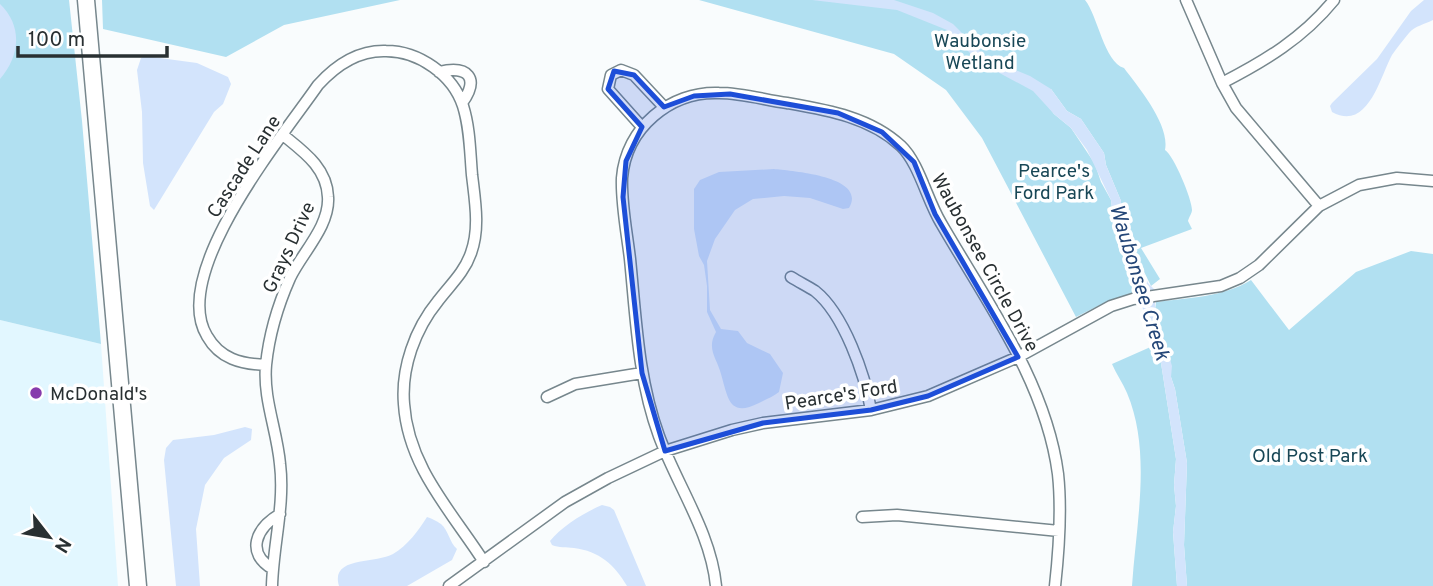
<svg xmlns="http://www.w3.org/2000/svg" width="1433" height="586" font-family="Overpass,sans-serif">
<rect width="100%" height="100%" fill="#f9fcfd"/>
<path fill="#e2f7ff" d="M0 320 101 344 118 586H0Z"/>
<path fill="#b1e0f1" d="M0 0H69L82 121 101 344 0 320Z
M102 0H400L284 25 226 57 103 29Z
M699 0H1085C1098 16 1104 62 1124 68 1139 88 1170 125 1165 150 1174 156 1192 199 1192 210 1192 213 1189 217 1188 221L1192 229 1141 248 1160 279 1151 286 1126 234 1121 215V201L1106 165 1104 153 1081 119 1067 111 1051 89 1044 101 1054 114 1071 128 1095 164 1101 182 1111 200 1114 226 1132 267 1138 293 1110 300 1076 317 982 138 946 90 894 54Z
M1411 251 1433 254V586H1187L1184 545 1187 463 1175 389 1171 377 1170 357 1160 331 1155 311 1156 302C1187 298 1224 297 1251 280L1289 330 1356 272Z
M1155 345 1161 363 1176 459 1174 485 1176 506 1173 532 1177 586H1132C1136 524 1152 452 1127 393 1123 383 1116 374 1112 364Z"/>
<path fill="#d3e4fc" d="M812 0H894L933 13 953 24 987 58 1030 76 1051 89 1067 111 1081 119 1104 153 1106 165 1121 201V215L1126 234 1148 283 1155 290V311L1172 366 1171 377 1175 389 1187 463 1184 545 1187 586H1177L1173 532 1176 506 1174 485 1176 459 1161 363 1136 288 1132 267 1114 226 1111 200 1087 150 1071 128 1054 114 1033 91 979 62 947 30 897 10Z
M1424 0H1433V20C1425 24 1415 26 1409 33 1403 40 1397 48 1392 55 1380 77 1368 132 1332 112L1330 106 1332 103 1377 59 1411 11Z
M0 4C23 26 20 56 0 79Z
M145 56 197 63 228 77 231 84 223 104 214 112 154 210 150 206 143 163 142 112 137 70 141 58Z
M774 169C791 171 868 176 849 208L843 209 810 198 784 196 753 199 735 210 715 239 707 261 710 310 721 329 738 331 747 343 770 354 783 373 779 392C773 397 766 399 759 403 729 418 728 398 721 374 717 358 706 349 716 332L707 312V286L704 265 699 256 694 229V189L700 180 719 172Z
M245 427 252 429 251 440 224 458 205 485 196 529 200 586H176L164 460 166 448 173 440 214 435Z
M602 505 610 507 614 510 646 586H627C615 565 599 551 574 548 566 547 559 548 552 545L550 541C561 527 585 512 602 505Z
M427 517C430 518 437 521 441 524 449 531 449 542 457 549L452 560 407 586H339C330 556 375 564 393 554 408 545 418 531 427 517Z"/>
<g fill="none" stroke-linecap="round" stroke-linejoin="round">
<g stroke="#77878d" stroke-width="13">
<path id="street" d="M1186 0 1222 83 1236 108 1319 206
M439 72C468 65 480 78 462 103
M1222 83C1265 61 1303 38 1334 0
M642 127 608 89 611 75 621 70 634 75 664 107
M791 277C799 282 807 286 815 291 844 314 865 375 871 410
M266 365C241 364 220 359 207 336 169 273 282 137 318 85 336 65 358 50 386 51 419 51 453 75 463 106 470 128 470 152 472 175 475 201 480 228 471 253 464 273 450 285 438 301 415 329 401 368 404 404 408 467 452 512 484 562
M547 397 575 384 642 373
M862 517 897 515 1059 531
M273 569C245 553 256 528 280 514
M272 586C273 545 285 505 280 464 277 430 263 399 266 365 269 335 278 305 290 278 302 253 330 226 328 197 327 168 304 152 283 135
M449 586 565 502 608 478 665 451 732 430 763 423 871 410 928 396 1018 357 1111 306 1133 299 1221 286 1240 278 1259 265 1319 206 1359 185 1397 178 1433 181
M716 586C711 533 677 485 659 436 638 379 636 318 630 259 627 233 621 204 622 178 626 128 670 91 719 93 742 93 765 100 787 103 827 110 870 117 901 146 919 163 927 200 941 223 986 301 1046 382 1058 474 1062 511 1059 550 1055 586"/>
</g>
<g stroke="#77878d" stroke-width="19">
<path id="primary" d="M86 0 138 586"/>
</g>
<use href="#street" stroke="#fff" stroke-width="10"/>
<use href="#primary" stroke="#fff" stroke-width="16"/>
</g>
<path fill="#1d4ed8" fill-opacity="0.2" stroke="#1d4ed8" stroke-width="5" stroke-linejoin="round" d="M614 71 634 75 664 107 694 96 730 94 838 113 882 132 914 162 935 214 1018 357 928 396 871 410 763 423 665 451 642 373 623 197 626 161 642 127 608 89Z"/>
<circle fill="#873bac" stroke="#fff" stroke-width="2.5" cx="36" cy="393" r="7"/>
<g text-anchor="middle" stroke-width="7" stroke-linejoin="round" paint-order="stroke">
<g font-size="19" fill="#184756" stroke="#fff">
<text x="980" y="47">Waubonsie<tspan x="980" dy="22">Wetland</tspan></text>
<text x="1054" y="177">Pearce's<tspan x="1054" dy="22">Ford Park</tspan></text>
<text x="1310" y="462">Old Post Park</text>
</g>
<g font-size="19" fill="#293032" stroke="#fff">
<text transform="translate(243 166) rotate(-57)" y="7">Cascade Lane</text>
<text transform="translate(288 247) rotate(-65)" y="7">Grays Drive</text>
<text transform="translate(986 262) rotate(61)" y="7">Waubonsee Circle Drive</text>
<text transform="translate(841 394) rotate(-9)" y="7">Pearce's Ford</text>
</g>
<g font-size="19" fill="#293032" stroke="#fff" text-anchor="start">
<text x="50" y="400">McDonald's</text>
</g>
<g font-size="21" font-style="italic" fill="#254778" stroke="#fff">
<text transform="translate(1140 282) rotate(73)" y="7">Waubonsee Creek</text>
</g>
</g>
<g transform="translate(49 537) rotate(121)" stroke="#ffffff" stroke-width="5" paint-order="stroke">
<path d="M0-5L12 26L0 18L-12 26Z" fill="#293032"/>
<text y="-10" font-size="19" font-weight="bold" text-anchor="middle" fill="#293032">N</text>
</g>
<path d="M18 46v10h149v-10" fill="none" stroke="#293032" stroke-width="3.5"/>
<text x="28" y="46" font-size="21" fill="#293032" stroke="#ffffff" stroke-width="5" paint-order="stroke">100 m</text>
</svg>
